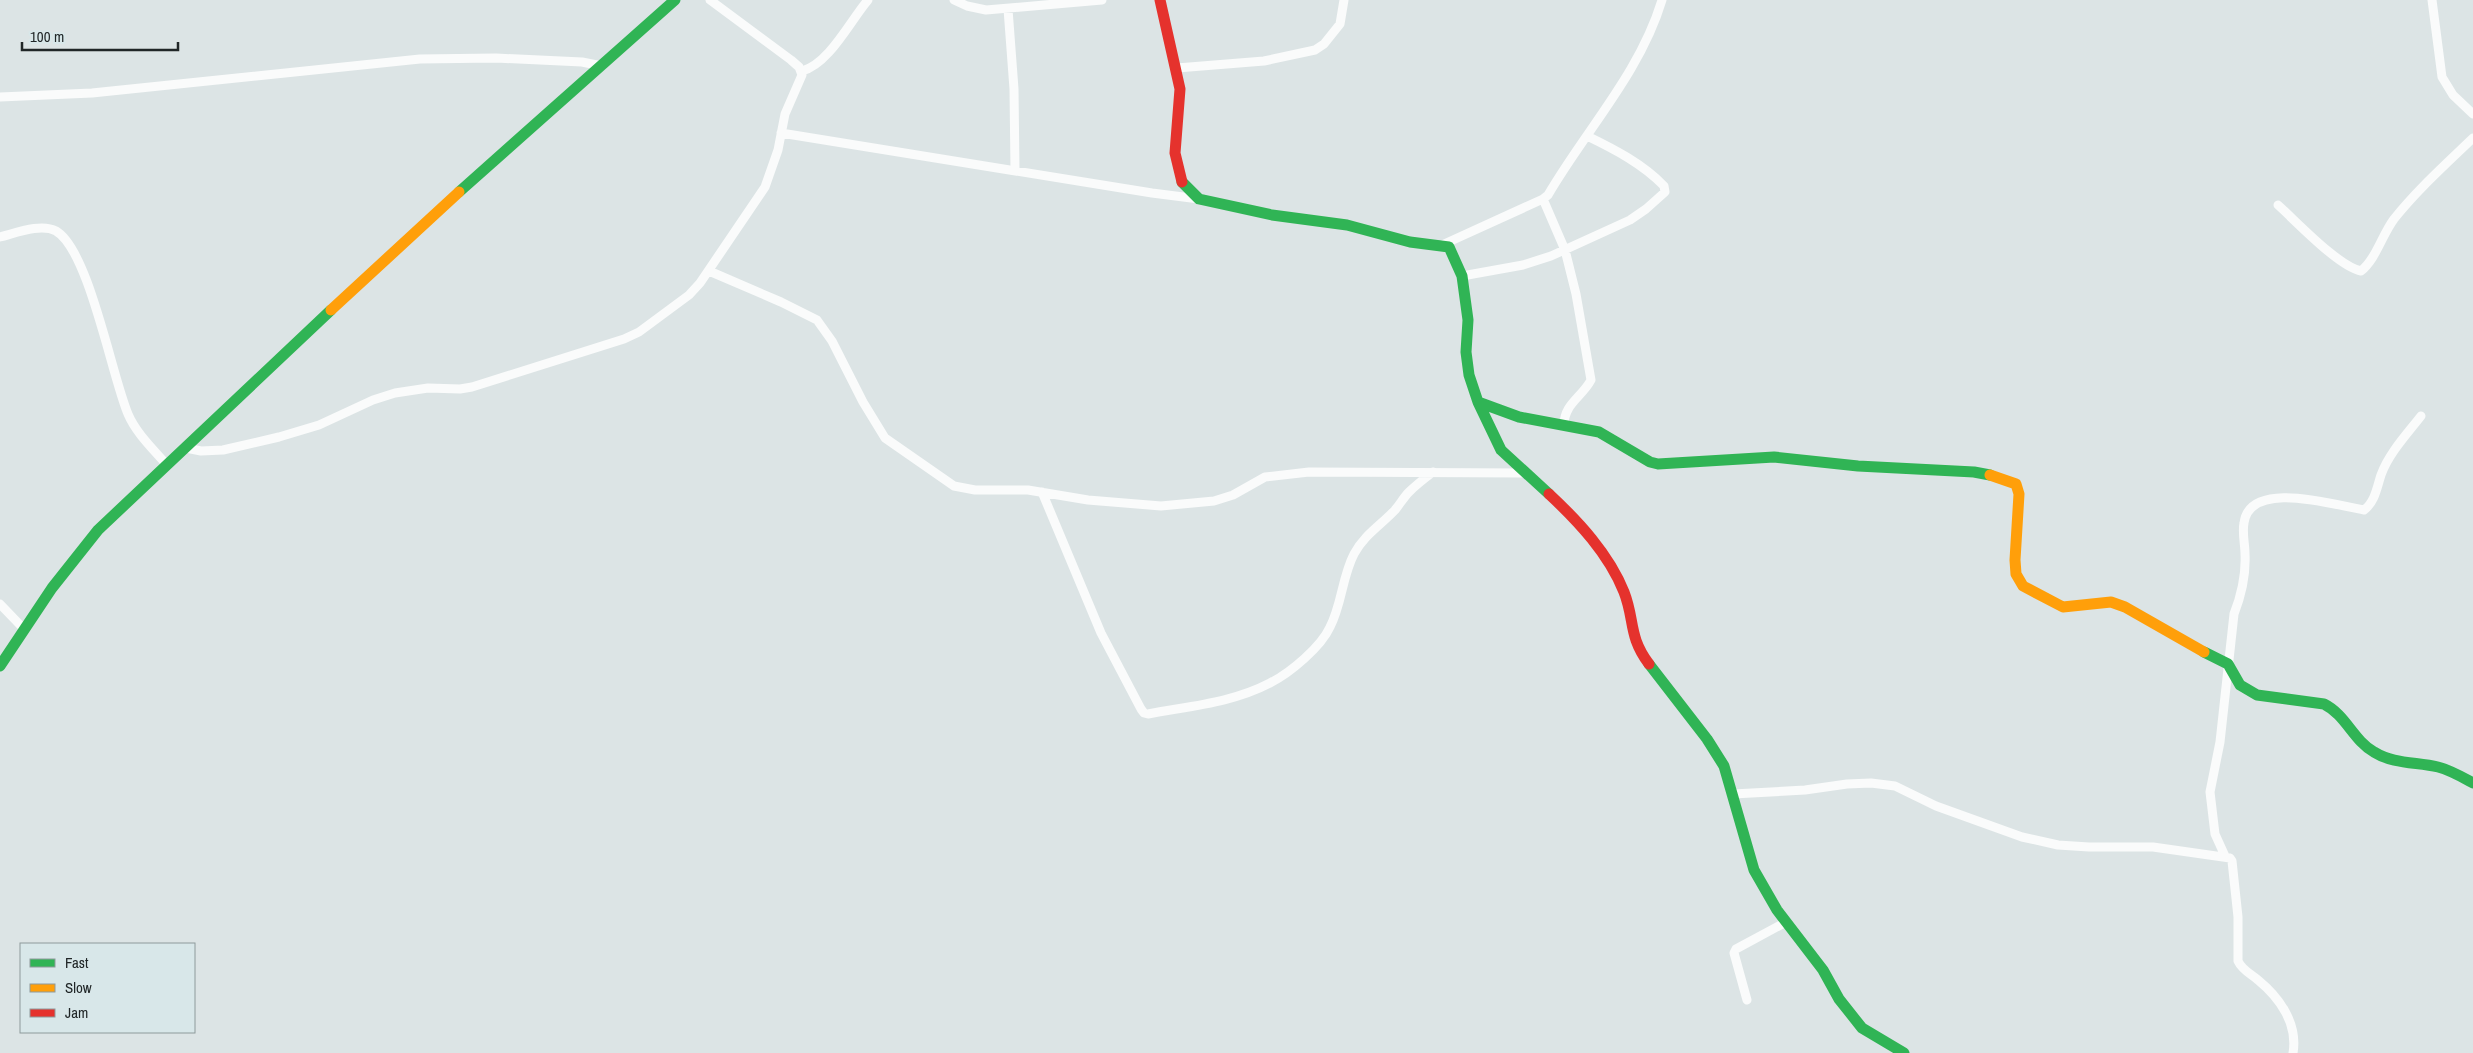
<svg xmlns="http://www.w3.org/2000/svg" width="2473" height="1053" font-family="'Archivo Narrow',sans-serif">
<rect width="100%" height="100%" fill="#dce4e5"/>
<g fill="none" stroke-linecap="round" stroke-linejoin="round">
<path stroke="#fafbfb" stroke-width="9" d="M954 0 967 6 986 10 1102 0
M2432 0 2442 77 2453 95 2473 114
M1008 9 1014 89 1015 171
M1177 68 1264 61 1315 50 1324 44 1340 24 1344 0
M802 71C829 64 850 21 868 0
M0 97 92 93 420 59 496 58 582 62 602 66
M781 133 1152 193 1199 199
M1543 199 1565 250 1576 294 1591 380C1582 397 1564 404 1564 425
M2278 205C2297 222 2338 266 2361 271 2376 259 2382 235 2394 219 2417 190 2446 164 2473 138
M0 237C16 233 41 223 56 231 89 250 112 377 128 414 136 433 153 449 167 465
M1442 245 1543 199 1548 195C1586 130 1640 73 1662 0
M709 271 781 302 817 320 832 341 863 402 885 438 954 486 975 490H1028L1088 500 1161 506 1214 501 1233 495 1265 477 1309 472 1524 473
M1462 276 1523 265 1551 256 1630 220 1646 209 1665 192 1664 186C1643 164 1614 149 1587 136
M186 448 201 451 223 450 279 437 319 425 373 400 395 393 428 388 460 389 472 387 624 339 639 332 689 295 700 283 765 187 778 150 785 114 802 75 799 67 791 60 710 0
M1042 492 1101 633 1141 709 1144 713 1148 714C1189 706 1232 703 1270 683 1290 673 1321 647 1330 627 1342 604 1342 577 1354 554 1364 535 1381 525 1395 510 1400 504 1404 497 1409 492 1416 485 1425 478 1433 472
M0 604 24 629
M1733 794 1805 790 1847 784 1871 783 1895 786 1936 806 2022 837 2058 845 2089 847H2153L2230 858 2232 861 2238 917V961C2242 970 2251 974 2258 980 2280 998 2298 1024 2293 1053
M2225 856 2215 834 2210 792 2220 742 2234 614C2241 596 2246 573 2245 554 2245 544 2242 533 2244 523 2250 478 2337 506 2364 510 2375 502 2377 487 2381 475 2389 453 2407 434 2421 416
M1747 1000 1734 953 1736 949 1786 922"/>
<path stroke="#30b455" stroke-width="11" d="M1182 182 1199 199 1272 215 1347 225 1410 242 1449 247 1462 276 1468 320 1466 352 1469 375 1478 402 1501 450 1549 494
M459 192 675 0
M1478 402 1519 417 1599 432 1650 462 1658 464 1774 457 1858 466 1974 472 1990 475
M2204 652 2228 664 2240 685 2257 695 2324 704C2346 715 2353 740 2374 752 2393 764 2416 762 2438 767 2450 770 2462 777 2473 783
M1649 664 1707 739 1724 766 1754 870 1777 910 1823 970 1839 999 1862 1028 1904 1053
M0 666 52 588 98 530 331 310"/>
<path stroke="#ff9f0a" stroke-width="11" d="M331 310 459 192
M1990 475 2016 484 2019 494 2015 560 2016 574 2023 586 2063 607 2111 602 2125 607 2204 652"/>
<path stroke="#e5322d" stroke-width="11" d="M1160 0 1180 89 1175 153 1182 182
M1549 494C1578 521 1609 554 1624 592 1635 620 1628 636 1649 664"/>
</g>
<rect x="20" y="943" width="175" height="90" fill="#d8e7e9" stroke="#8e9a9b"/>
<rect x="30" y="959" width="25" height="8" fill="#30b455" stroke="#8e9a9b"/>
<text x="65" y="968" font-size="15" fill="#202627">Fast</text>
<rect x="30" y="984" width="25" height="8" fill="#ff9f0a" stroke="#8e9a9b"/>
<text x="65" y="993" font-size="15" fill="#202627">Slow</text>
<rect x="30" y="1009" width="25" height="8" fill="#e5322d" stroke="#8e9a9b"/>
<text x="65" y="1018" font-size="15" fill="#202627">Jam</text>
<path d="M22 42v8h156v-8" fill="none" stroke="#202627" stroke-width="2.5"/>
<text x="30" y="42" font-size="15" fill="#202627" stroke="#d8e7e9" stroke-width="4" paint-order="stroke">100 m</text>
</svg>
